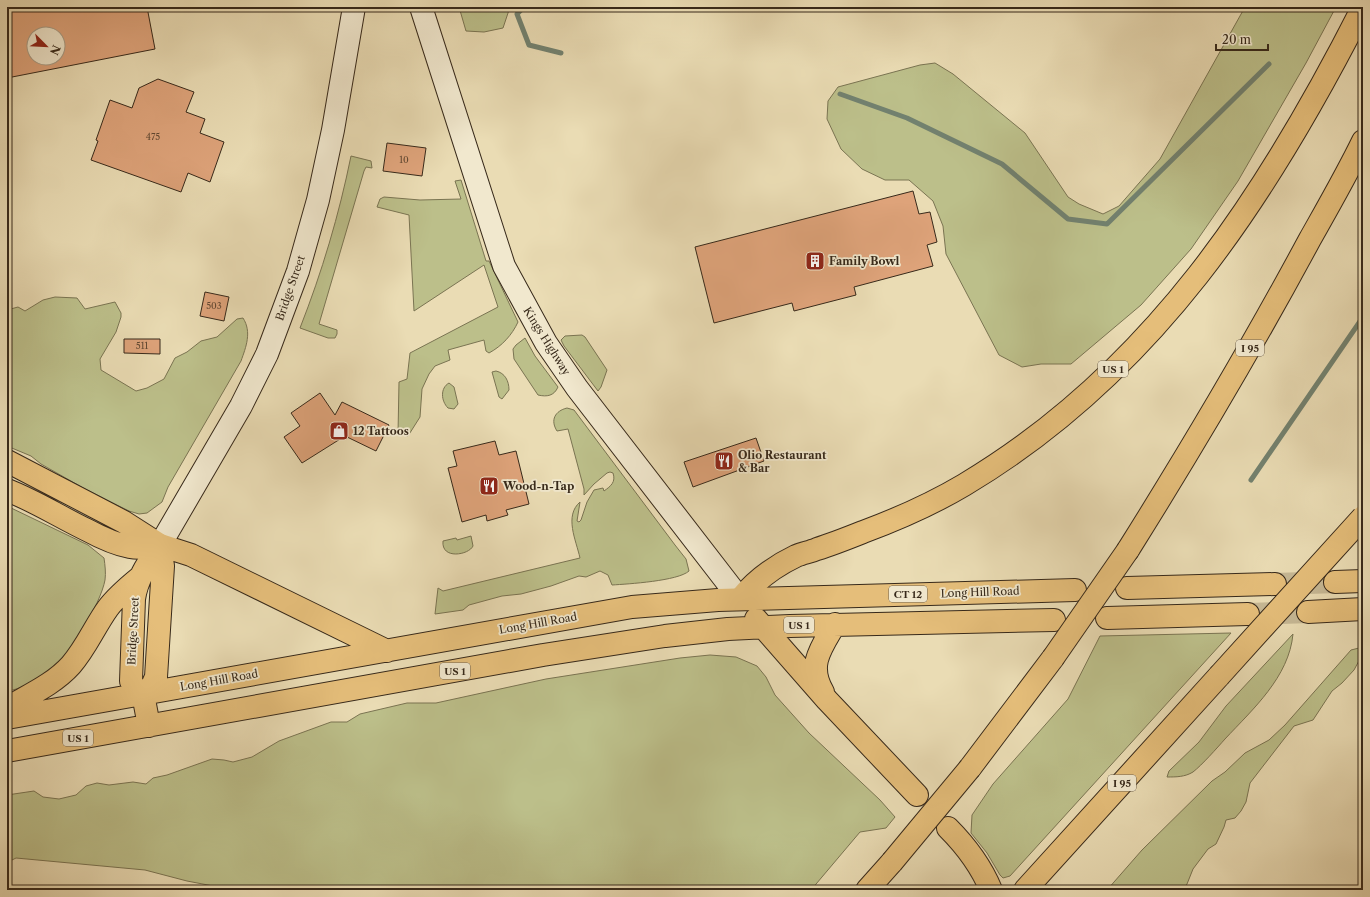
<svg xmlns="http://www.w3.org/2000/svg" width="1370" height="897" font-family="'Libre Caslon Text',serif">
<rect width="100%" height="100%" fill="#eadcb4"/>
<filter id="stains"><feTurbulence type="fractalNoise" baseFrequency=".005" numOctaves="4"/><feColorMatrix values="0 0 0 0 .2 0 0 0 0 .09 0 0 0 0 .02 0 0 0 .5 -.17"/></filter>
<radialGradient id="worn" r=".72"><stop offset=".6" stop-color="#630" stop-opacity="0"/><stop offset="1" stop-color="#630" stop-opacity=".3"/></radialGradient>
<path fill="#bcbf8a" stroke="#7a7452" d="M459 7H510L503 28 484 32 466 31Z
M1245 7H1336L1306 63 1238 181 1191 249 1141 305 1071 364H1041L1022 367 999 355 946 254 943 226 933 201 909 180H885L862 169 841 149 827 119 828 101 838 87 920 65 935 63 953 74 1025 133 1068 197 1079 204 1103 214 1119 206 1160 159Z
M351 156 371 161 372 168 366 167 364 171 319 324 337 330V334L335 338H328L300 328C322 272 339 215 351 156Z
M461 180 486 261H489L518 322C512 335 502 346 489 353L486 351 484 340 448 350 450 360 435 366 429 374 422 389 420 417 408 436 398 434 399 382 407 379 410 353 498 307 484 265 414 311 409 215 377 207 380 199 384 197 420 200 461 199 455 181Z
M55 297 77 298 85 309 115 302 121 313V317L116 332 100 359 101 370 136 391 147 388 164 379 175 358 187 352 201 341 217 337 237 319 243 318C252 332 246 347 241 361L168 487 162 502 147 513 139 514 129 511 85 489 41 464 31 456 7 446V310L18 307 25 311 43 300Z
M582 335 585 337 607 370 601 387 598 391 564 346 561 340 565 336Z
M525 338 535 356 558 387C554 396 547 397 538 395L514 359 513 349 516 345Z
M496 371C505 373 509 381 509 390L502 399 499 397 492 372Z
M449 383 454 387 458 404 454 409 448 408C441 401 440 388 449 383Z
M567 408 574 410 675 545 686 559 689 571C678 581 628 584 612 585L608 575 600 571 586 577 579 576 551 586 521 594 502 596 469 605 463 610 435 614 438 588 443 591 580 558C576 540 564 516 580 502L577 521 579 522 581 520 587 502 594 490 603 488 604 491C611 486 616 482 613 473L610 472 607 473 594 484 584 495V489L568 429 557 431C550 420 555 411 567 408Z
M7 506 88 545 104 558C105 565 106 573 105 580 101 603 68 659 49 673 37 682 21 689 7 691Z
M471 536 473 546C469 555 441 560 443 541L456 538 457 540Z
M1231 633 1010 876 1003 878 1000 875 987 853 971 833 972 815 993 784 1068 699 1100 636Z
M1293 634C1289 677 1253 709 1225 739 1217 748 1202 765 1193 772 1185 777 1176 777 1167 777L1169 771 1199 742 1226 706Z
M1359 648 1362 651 1361 657 1354 670 1342 683 1332 691 1313 720 1294 726 1250 783 1246 802 1241 811 1235 818 1226 820 1224 827 1216 844 1208 849 1193 869 1187 884 1183 890H1107L1142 850 1212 781 1225 772 1245 753 1269 740 1285 725 1351 650Z
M710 655 736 657 757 666 766 677 775 695 809 733 880 800 895 817 886 828 860 832 811 890H234L187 881 145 870 16 858 10 861 7 865V795L34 791 43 797 59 799 76 795 86 786 97 783 109 785 133 782 146 784 153 778 167 775 212 759 224 760 233 762 252 757 279 741 331 722H347L360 714 407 703H436L546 679 680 658Z"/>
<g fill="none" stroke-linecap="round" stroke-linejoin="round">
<path stroke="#72816f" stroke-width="5" d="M524 7 517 14 529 45 561 53
M840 94 907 118 1002 164 1068 219 1107 224 1269 64
M1251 480 1363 317"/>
</g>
<path fill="#dea37a" stroke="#37291a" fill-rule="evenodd" d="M7 7H147L155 49 7 78ZM34 34H58V58H34Z
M158 79 194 92 186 112 205 119 200 133 224 142 210 182 188 173 181 192 91 160 98 141 96 140 110 100 132 108 139 88Z
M387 143 426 148 422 176 383 171Z
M913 191 919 214 930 212 937 242 927 245 933 266 854 287 856 295 794 311 792 303 714 323 695 247Z
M205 292 229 297 224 321 200 316Z
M124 339H160V354L124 353Z
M320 393 335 415 342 402 389 425 376 451 345 436 302 463 284 437 300 426 291 413Z
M756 438 764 461 693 487 684 462Z
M495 441 499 455 516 451 529 504 506 510 508 515 487 521 486 515 462 522 448 468 457 466 453 451Z"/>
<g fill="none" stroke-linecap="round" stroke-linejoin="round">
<path stroke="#c6b895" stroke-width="22" stroke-dasharray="22 11" stroke-linecap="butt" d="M1275 584 1335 582
M1248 614 1308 612"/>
<g stroke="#37291a" stroke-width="24">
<path id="secondary" d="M421 7 504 266 546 343 577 388 740 599
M160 545 241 406 267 354 298 271 318 200 333 130 354 7"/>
</g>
<g stroke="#37291a" stroke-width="24">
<path id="trunk" d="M160 545 191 555 387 651
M1335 582 1363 581
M1127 588 1275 584
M1308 612 1363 609
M1107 618 1248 614
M756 619 827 700 917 795
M823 692C807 665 821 648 835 624
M143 694 152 686 156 677 163 566 160 545
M7 708C29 695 54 684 71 665 86 648 95 626 108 608 117 596 128 587 139 578
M7 718 632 607 718 600 1075 590
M149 726 143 694 134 687 131 681 134 599C137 578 148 563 160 545
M7 751 543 655 665 636 728 629 790 626 1054 620
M948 828C966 846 981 866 991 890"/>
</g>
<g stroke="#37291a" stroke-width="24">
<path id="motorway" d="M7 461 124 522 160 545
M7 490C35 501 60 517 87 530 100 537 114 544 130 547 140 549 150 547 160 545
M1128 550C1192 448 1253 345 1310 239 1328 207 1347 174 1363 141
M740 599C755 581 775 566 796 556 803 553 810 552 817 549 833 544 848 538 863 532 898 519 932 504 964 485 1152 373 1266 198 1363 7
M970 768 1053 658
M867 890 892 862
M1025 890 1219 676"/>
</g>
<use href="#secondary" stroke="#f1e8ce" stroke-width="22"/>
<use href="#trunk" stroke="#e5be7a" stroke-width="22"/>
<use href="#motorway" stroke="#e5be7a" stroke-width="22"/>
<g stroke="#37291a" stroke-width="24" stroke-linecap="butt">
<path id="motorway-bridge" d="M1053 658 1128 550
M1219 676 1363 517
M892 862 970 768"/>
</g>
<use href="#motorway-bridge" stroke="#e5be7a" stroke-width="22"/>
</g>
<defs>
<g id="building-square" transform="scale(1)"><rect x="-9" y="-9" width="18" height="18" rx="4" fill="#8f2418" stroke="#f1e8ce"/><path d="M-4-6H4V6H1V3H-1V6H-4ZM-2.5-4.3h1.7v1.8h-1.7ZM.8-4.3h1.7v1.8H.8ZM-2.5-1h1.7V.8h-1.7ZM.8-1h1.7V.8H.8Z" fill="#fff"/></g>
<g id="shop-square" transform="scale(1)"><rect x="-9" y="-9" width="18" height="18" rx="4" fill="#8f2418" stroke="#f1e8ce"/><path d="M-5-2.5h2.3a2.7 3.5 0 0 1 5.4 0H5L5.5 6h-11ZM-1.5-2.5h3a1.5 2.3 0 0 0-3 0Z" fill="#fff"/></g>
<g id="restaurant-square" transform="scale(1)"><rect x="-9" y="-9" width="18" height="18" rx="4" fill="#8f2418" stroke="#f1e8ce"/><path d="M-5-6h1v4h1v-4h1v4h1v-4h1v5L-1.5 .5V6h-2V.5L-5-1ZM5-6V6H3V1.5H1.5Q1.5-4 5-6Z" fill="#fff"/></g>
</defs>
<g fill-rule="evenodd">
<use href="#building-square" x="815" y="261"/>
<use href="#shop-square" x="339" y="431"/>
<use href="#restaurant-square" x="724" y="461"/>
<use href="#restaurant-square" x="489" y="486"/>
</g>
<g text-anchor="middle" stroke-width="3.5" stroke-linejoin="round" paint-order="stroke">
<g font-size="9" fill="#614832">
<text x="153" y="140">475</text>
<text x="404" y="163">10</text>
<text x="214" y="309">503</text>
<text x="142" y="349">511</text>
</g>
<g fill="#f1e8ce" stroke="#6f6250" stroke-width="1">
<rect x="1236" y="340" width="28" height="16" rx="3"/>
<rect x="1098" y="361" width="30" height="16" rx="3"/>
<rect x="889" y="586" width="38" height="16" rx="3"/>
<rect x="784" y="617" width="30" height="16" rx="3"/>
<rect x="440" y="663" width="30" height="16" rx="3"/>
<rect x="63" y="730" width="30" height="16" rx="3"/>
<rect x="1108" y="775" width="28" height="16" rx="3"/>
</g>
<g font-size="10" font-weight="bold" fill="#37291a">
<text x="1250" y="352">I 95</text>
<text x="1113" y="373">US 1</text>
<text x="908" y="598">CT 12</text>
<text x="799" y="629">US 1</text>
<text x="455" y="675">US 1</text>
<text x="78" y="742">US 1</text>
<text x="1122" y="787">I 95</text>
</g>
<g font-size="11" font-weight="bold" fill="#37291a" stroke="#f1e8ce" text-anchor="start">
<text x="829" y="265">Family Bowl</text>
<text x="353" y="435">12 Tattoos</text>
<text x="738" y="459">Olio Restaurant<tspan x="738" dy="13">&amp; Bar</tspan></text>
<text x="503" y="490">Wood-n-Tap</text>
</g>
<g font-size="11" fill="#37291a" stroke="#f1e8ce">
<text transform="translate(290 288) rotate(-71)" y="4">Bridge Street</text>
<text transform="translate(547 341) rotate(58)" y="4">Kings Highway</text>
<text transform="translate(980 592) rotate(-2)" y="4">Long Hill Road</text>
<text transform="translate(538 623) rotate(-10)" y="4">Long Hill Road</text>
<text transform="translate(133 631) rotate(-87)" y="4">Bridge Street</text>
<text transform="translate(219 680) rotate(-10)" y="4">Long Hill Road</text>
</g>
</g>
<rect width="1370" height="897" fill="none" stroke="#eadcb4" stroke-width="24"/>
<rect x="8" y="8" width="1354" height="881" fill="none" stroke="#37291a" stroke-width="2"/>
<rect x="12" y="12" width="1346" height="873" fill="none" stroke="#37291a"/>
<g transform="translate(46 46) rotate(114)"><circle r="19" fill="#f1e8ce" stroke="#a79c86"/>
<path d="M0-3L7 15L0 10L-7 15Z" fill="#8f2418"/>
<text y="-6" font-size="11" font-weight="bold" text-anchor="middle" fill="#37291a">N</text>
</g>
<path d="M1216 44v6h52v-6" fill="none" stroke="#37291a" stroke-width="2"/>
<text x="1222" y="44" font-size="12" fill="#37291a" stroke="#f1e8ce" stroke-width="3" paint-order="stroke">20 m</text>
<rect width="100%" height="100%" filter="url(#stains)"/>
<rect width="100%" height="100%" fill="url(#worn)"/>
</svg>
